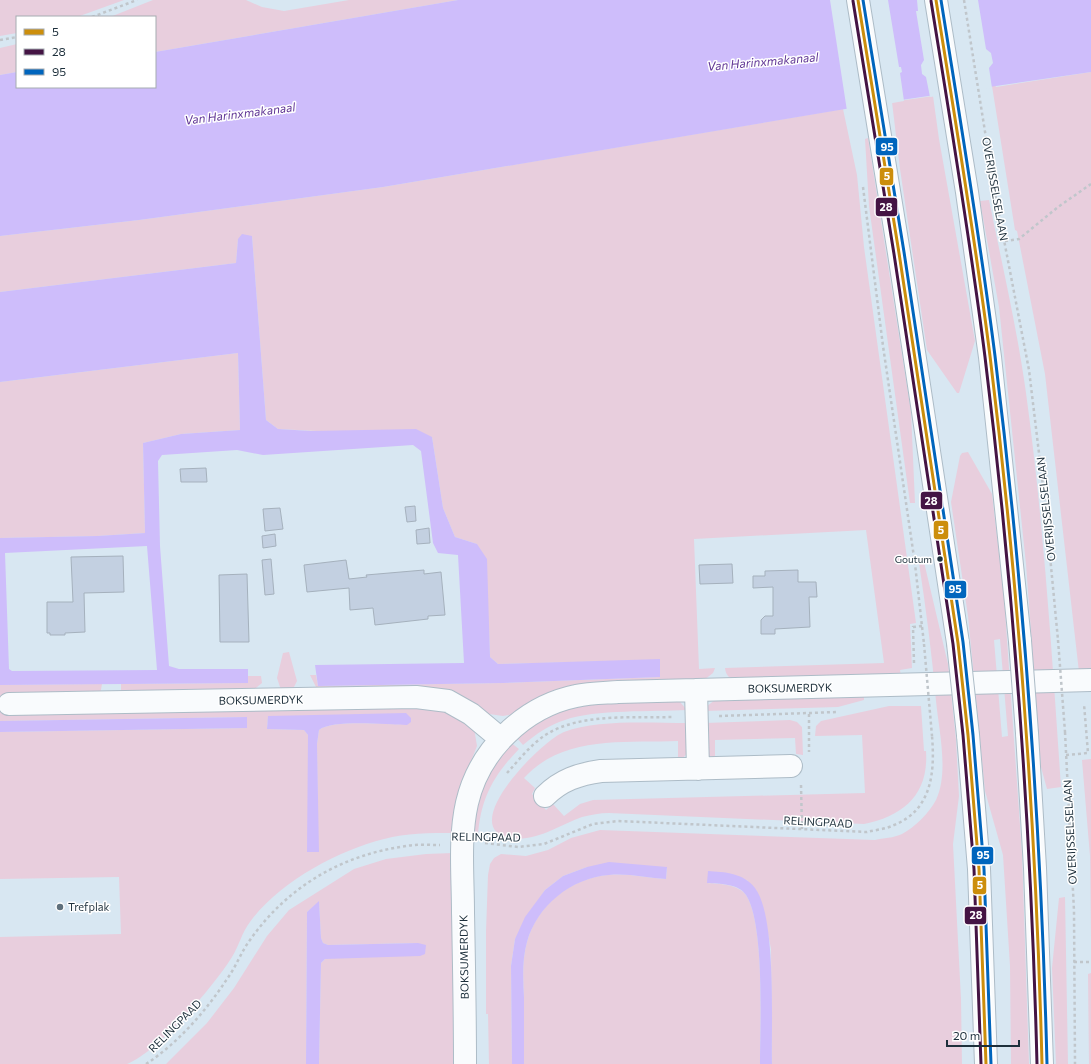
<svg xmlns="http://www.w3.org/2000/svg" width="1091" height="1064" font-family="Commissioner,sans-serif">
<rect width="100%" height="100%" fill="#d8e7f2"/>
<path fill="#e8cedd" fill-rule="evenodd" d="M0 0H124L77 17H17V33L0 36Z
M153 0H246L262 7 284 11 349 0H458L155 52V17H110Z
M17 44V72L0 75V48Z
M1091 72V672H1079L1045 374 1017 231 1015 230 992 86 995 85 996 87Z
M933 96 939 139 975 341 959 393H957L927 350 900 169 892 102Z
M843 109 857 175 864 247 916 623 910 624 912 668 900 670 901 676 734 680C728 677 726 675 725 668L884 663 866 530 694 539 699 669 715 668 713 673 704 680 503 716 317 689 310 675H316L318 686 503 683 660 677V660L498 664 490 657 489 628 477 544 455 537 443 508 432 437 278 429 266 420 252 236 238 239 236 263 0 292V236L139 220 383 187Z
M868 138 911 412 915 503H910L869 206 865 139Z
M989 200C1002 264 1017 328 1026 393 1044 524 1052 656 1061 787L1047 789 1041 767 1026 564 999 307 980 201Z
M238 353 240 430 181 434 143 443 145 533 97 536 0 538V382Z
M968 452 992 494 1004 597 1022 854 1029 1064H1011L1010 966 1003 855 985 791 968 616 951 502 960 456 962 453ZM1000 639 1008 736 1002 737 994 640Z
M924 562 948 664 956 740 959 796 953 844 961 999 962 1064H772L771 949 763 908 747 880 707 883C719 884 738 884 746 895 765 924 760 1026 760 1064H524C524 1042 524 1019 524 997 523 979 522 960 527 942 537 905 571 878 608 875 627 873 648 878 666 879L667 868 587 867 563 876 545 890 515 939 511 966 512 1064H489L488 1014H486V931L488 875 490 864 494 858 501 854 526 856 548 850 571 838 600 830 875 840C883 838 894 838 902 834 914 828 929 813 936 800 949 773 939 731 936 701 932 655 926 609 919 563Z
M289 652 297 681 293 689 281 690 277 678 283 653Z
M248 676H261L262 683 252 691 121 692V684L247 683Z
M102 684 100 695 0 696V685Z
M864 696V700L838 707 704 711 706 707 716 699Z
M675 700 680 702 687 710C653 712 595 709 565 720 549 725 536 734 523 745L515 736C530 726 547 714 566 709 601 699 639 701 675 700Z
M405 704 443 709 474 728 477 746 460 789 453 815V833C430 833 406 833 384 839 337 851 279 882 250 922 242 932 239 946 232 957 214 986 158 1052 127 1064 119 1064 105 1064 97 1064 64 1064 32 1064 0 1064V937L121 934 119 877 0 879V732L246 728 247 717 0 721V711L306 707ZM268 717 407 725C388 725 333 719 319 730L317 744 318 852 308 735 304 730 267 729Z
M889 706H921L924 751H926C929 794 904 816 864 824L609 813C600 813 591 815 582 817 559 825 537 842 510 838 455 828 541 741 564 732 597 719 651 723 687 723V753L684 757 678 758V741C624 743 563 735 524 778L535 788 532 794 546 810 553 804 564 816 580 804 593 800 865 793 862 735 815 736 816 726 821 721Z
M790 720 797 722 802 727 803 755 796 754 795 738 715 740V757H709L706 754 705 723Z
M510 742 519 749C493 776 481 798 478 835L471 833 479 790Z
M1091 759V939L1090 856 1082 760Z
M453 853V1064H319L321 963 325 959 330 957 418 943 328 945 323 943 321 938 319 902 307 912 306 1064H166L207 1023 234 988 267 936 289 910 354 869 386 859 426 854Z
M1065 897 1068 1064H1056L1052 968 1059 898Z
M1091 973V1064H1089L1088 974Z"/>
<path fill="#cebdfb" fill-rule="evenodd" d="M458 0H1091V72L881 103 383 187 139 220 0 236V75L17 72V87H155V52Z
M242 234 252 236 266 420 278 429 311 431 416 429 432 437 443 508 455 537 477 544 487 559 490 657 498 664 660 659V677L503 683 318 686 315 665 464 663 458 555 438 553 433 543 421 451 413 445 263 455 237 450 162 455 158 461 160 546 169 666 179 669H248V683L0 685V538L97 536 145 533 143 443 181 434 240 430 238 353 0 382V292L236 263 238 239ZM147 546 157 670 12 671 9 669 5 553Z
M406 713 411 718V722L407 725C388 725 333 719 319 730L317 744 319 852H307L308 735 304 730 267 729 268 716Z
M247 717V728L0 732V721Z
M609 862 667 867 666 879C648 878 627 873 609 875 571 878 537 906 527 942 522 960 523 979 524 997 524 1019 524 1042 524 1064H512L511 966 515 939 525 917 545 890 563 876 587 867Z
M708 871C724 872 744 873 755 888 777 917 771 1026 772 1064H760C760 1027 765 924 746 895 738 883 719 884 707 883Z
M319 901 321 938 323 943 328 945 418 943 426 945 425 954 420 956 325 959 321 963 319 1064H306L307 912Z"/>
<path fill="#d8e7f2" d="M830 0H888L899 67H901L902 72 900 73 904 101 847 111Z
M917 0H978L986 49 991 53 993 63 989 68 992 88 930 97 926 77 922 74 921 65 924 60 916 11H918Z"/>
<path fill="#c3d0e1" stroke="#a5b1bd" d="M206 468 207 482H181L180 469Z
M415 506 416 521 407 522 405 507Z
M280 508 283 529 265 531 263 509Z
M429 528 430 543 417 544 416 530Z
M275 534 276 546 263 548 262 536Z
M123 556 124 592 84 593 85 632 65 633V635H50V633H47V602H73L71 557Z
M271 559 274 594 265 595 262 560Z
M346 560 349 579 367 577 366 575 424 570V574L441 572 445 615 428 616V619L375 625 373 608 350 610 349 588 307 592 304 565Z
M732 564 733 583 700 584 699 565Z
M798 570V582H816L817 597H809L810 627 775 629V634H761V620L765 616H773V587L753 588V576H765V571Z
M247 574 249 642H220L219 575Z"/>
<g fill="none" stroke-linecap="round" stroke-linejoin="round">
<g stroke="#adbcc7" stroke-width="24">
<path id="minor" d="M696 690 698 769
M9 704 416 697 448 701 471 714 501 739
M545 796C561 780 579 774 601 771L791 766
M465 1064C465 1013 464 963 463 912 463 877 459 838 467 803 479 751 523 707 576 696 589 693 604 693 618 692L1091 680"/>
</g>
<g stroke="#adbcc7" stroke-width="24">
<path id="major" d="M858 0 899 253 958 643
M936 0 967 192 990 357 1020 641
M1027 733 1035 868 1042 1064
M968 735 979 869 986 1064"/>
</g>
<path stroke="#c0c6cb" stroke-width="2.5" stroke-dasharray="3 3" stroke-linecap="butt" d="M964 0 994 188 1029 370 1045 503 1058 640
M92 17 137 0
M0 40 17 37
M863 187 883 346 915 564 924 644
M1005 241 1019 239 1058 207 1091 184
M914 663 913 627 922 626
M809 714V752
M719 716 838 712
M1065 732 1074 911 1075 1064
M1066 755 1088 753 1084 704
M507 773C519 760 531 744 547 734 581 713 635 718 674 717
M801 785 802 829
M485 843 518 847 544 844 593 824 618 821 867 832C875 830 886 829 894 825 932 810 935 772 932 736
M1074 962H1091
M146 1064C178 1043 206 1011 227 979 236 967 241 952 250 940 288 886 342 855 406 846 417 844 429 845 440 845"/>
<use href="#minor" stroke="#f9fbfd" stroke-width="22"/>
<use href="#major" stroke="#f9fbfd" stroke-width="22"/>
<g stroke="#adbcc7" stroke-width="24" stroke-linecap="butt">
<path id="major-bridge" d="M1020 641 1027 733
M958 643 968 735"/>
</g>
<path stroke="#c0c6cb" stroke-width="2.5" stroke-dasharray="3 3" stroke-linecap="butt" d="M1058 640 1065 732
M924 644 932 736"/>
<use href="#major-bridge" stroke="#f9fbfd" stroke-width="22"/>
<g stroke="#fff" stroke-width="6">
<path id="bus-1" d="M858 0 899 253 958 643 968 735 979 869 986 1064
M936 0C955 119 975 237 990 356 1019 591 1036 827 1042 1064"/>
</g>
<g stroke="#fff" stroke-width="6">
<path id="bus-2" d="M853 1 894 254 953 644 963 735 974 869 981 1064
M931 1C950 119 970 238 985 357 1014 592 1031 827 1037 1064"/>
</g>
<g stroke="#fff" stroke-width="6">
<path id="bus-3" d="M863 0 904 252 963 642 973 735 984 869 991 1064
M941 0C960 119 980 237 995 356 1024 591 1041 827 1047 1064"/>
</g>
<use href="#bus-1" stroke="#cc8e0c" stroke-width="3"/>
<use href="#bus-2" stroke="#441444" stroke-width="3"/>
<use href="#bus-3" stroke="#0065bd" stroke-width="3"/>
</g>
<circle fill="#1e303c" stroke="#fff" stroke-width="1.5" cx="940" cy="559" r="3.5"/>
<circle fill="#5f707c" stroke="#fff" stroke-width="1.5" cx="60" cy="907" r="4"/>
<g text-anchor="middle" stroke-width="3" stroke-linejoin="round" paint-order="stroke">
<g font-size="10" fill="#1e303c" stroke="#fff" text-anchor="end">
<text x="932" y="563">Goutum</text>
</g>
<g font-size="11" fill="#1e303c" stroke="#fff">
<text transform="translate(995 189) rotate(80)" y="4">OVERIJSSELSELAAN</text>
<text transform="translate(1046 509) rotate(-96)" y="4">OVERIJSSELSELAAN</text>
<text transform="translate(790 688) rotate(-1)" y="4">BOKSUMERDYK</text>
<text transform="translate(261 700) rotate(-1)" y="4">BOKSUMERDYK</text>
<text transform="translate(818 822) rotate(3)" y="4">RELINGPAAD</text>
<text transform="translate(1070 832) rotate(-93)" y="4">OVERIJSSELSELAAN</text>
<text transform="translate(486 837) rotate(1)" y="4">RELINGPAAD</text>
<text transform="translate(464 957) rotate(-91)" y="4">BOKSUMERDYK</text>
<text transform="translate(175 1026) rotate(-45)" y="4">RELINGPAAD</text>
</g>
<g font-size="11" fill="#1e303c" stroke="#fff" text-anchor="start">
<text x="68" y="911">Trefplak</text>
</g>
<g font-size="12" font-style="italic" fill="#5f3494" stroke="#fff">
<text transform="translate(763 62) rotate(-5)" y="4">Van Harinxmakanaal</text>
<text transform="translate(240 114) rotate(-7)" y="4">Van Harinxmakanaal</text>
</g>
</g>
<g stroke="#fff" stroke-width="1.5">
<rect x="875" y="137" width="23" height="19" rx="4" fill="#0065bd"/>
<rect x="879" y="167" width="15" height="19" rx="4" fill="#cc8e0c"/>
<rect x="875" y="197" width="23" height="20" rx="4" fill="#441444"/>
<rect x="920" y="491" width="23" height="19" rx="4" fill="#441444"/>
<rect x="933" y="520" width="16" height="20" rx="4" fill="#cc8e0c"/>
<rect x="944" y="580" width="23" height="19" rx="4" fill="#0065bd"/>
<rect x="971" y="846" width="23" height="19" rx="4" fill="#0065bd"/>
<rect x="972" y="876" width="15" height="19" rx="4" fill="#cc8e0c"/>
<rect x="964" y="906" width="23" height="19" rx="4" fill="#441444"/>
</g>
<g font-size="11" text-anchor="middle" font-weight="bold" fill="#fff">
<text x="887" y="151">95</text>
<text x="887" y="180">5</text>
<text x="886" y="211">28</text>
<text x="931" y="505">28</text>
<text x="941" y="534">5</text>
<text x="955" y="593">95</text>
<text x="983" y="859">95</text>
<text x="980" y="889">5</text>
<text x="976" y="919">28</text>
</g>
<rect x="16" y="16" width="140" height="72" fill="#ffffff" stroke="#a5acb1"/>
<rect x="24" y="29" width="20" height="6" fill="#cc8e0c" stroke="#a5acb1"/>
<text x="52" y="36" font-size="12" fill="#1e303c">5</text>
<rect x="24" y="49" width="20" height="6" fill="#441444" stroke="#a5acb1"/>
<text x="52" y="56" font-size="12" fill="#1e303c">28</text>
<rect x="24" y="69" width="20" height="6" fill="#0065bd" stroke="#a5acb1"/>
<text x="52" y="76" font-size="12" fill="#1e303c">95</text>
<path d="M947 1040v6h72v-6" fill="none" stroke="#1e303c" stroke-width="2"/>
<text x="953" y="1040" font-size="12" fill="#1e303c" stroke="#ffffff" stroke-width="3" paint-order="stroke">20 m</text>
</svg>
